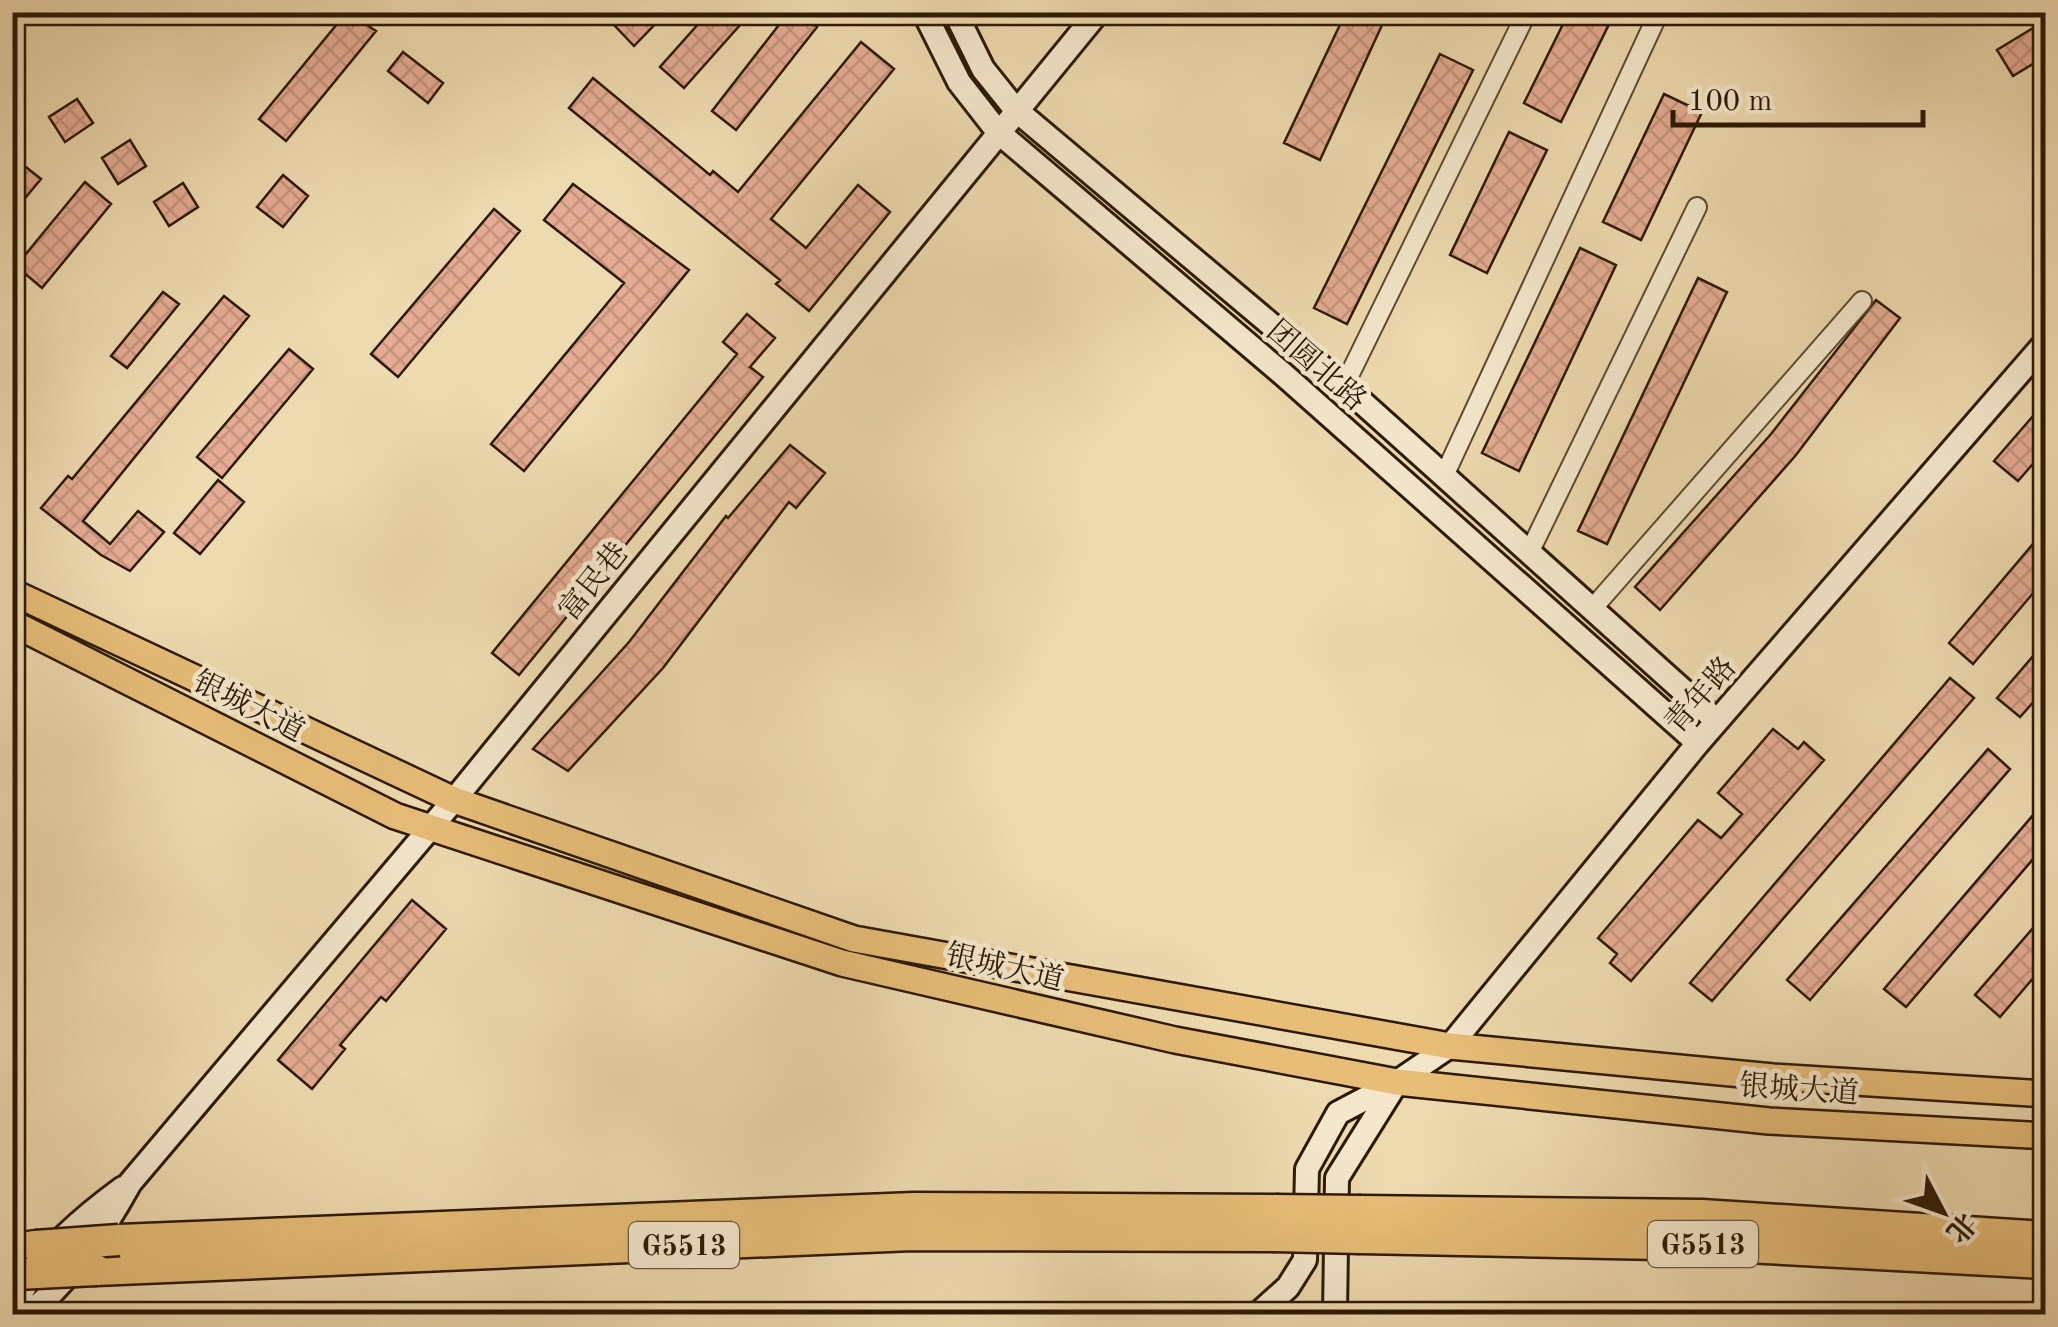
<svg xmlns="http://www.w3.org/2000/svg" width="2058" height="1327" font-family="'Old Standard TT','Noto Serif SC',serif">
<defs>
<pattern id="building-cross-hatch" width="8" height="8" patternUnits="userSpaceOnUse" patternTransform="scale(2.5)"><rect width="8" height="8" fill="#e5ac93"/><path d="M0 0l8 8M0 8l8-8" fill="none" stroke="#c5937d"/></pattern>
</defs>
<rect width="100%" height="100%" fill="#eedaaf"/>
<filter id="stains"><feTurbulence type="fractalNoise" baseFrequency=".002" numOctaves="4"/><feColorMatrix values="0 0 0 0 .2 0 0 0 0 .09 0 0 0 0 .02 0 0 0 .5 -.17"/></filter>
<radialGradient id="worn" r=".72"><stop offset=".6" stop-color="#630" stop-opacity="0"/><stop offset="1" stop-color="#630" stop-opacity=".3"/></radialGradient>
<path fill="url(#building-cross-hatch)" stroke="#2c1905" stroke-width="2.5" d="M347 12 376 31 286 141 259 119Z
M628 12H667L634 46 615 26Z
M709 12H727L740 25 684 88 660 67Z
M789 12H798L817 27 736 130 712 111Z
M1346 12H1388L1320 160 1284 143Z
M1569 12H1615L1561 122 1524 103Z
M2046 20V56L2013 76 1997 50Z
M861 42 894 69 771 219 806 248 858 185 890 212 809 311 776 284 780 280 569 108 593 78 710 175 713 171 738 192Z
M403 52 443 83 428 103 388 71Z
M1440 54 1473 70 1347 324 1314 308Z
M1664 94 1702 112 1641 240 1603 222Z
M77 99 93 123 65 142 49 117Z
M1509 132 1547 150 1487 273 1450 255Z
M130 140 146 166 118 184 102 158Z
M12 156 41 179 12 214Z
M283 175 308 196 283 227 257 207Z
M85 182 111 204 42 288 16 266Z
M183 183 198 207 169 226 154 202Z
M573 184 689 270 524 471 491 444 624 283 544 220Z
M494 209 520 231 398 377 371 354Z
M1580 248 1616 265 1519 471 1482 453Z
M1698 278 1727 292 1607 544 1578 531Z
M163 292 179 304 127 368 111 356Z
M224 296 249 316 83 521 110 544 138 511 164 532 130 571 101 555 41 508 68 476 72 479Z
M1876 300 1900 318 1796 455 1660 610 1635 587 1771 434Z
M747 314 775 338 750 367 763 377 519 675 492 653 737 354 723 342Z
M289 349 313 369 222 478 197 457Z
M2046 401V449L2018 481 1994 461Z
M790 445 825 473 796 508 789 502 663 668 568 771 533 749 629 642 726 516 728 518Z
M218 480 244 502 200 554 174 533Z
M2038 538 2046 545V578L1973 664 1949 643Z
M2046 641V688L2020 717 1997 698Z
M1950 678 1974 698 1712 1001 1690 983Z
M1773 729 1798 749 1804 742 1824 760 1631 981 1610 963 1617 954 1598 938 1698 820 1721 838 1742 814 1718 793Z
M1988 749 2010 769 1810 1000 1787 980Z
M2046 800V844L1906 1007 1884 989Z
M412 900 446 929 386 1001 381 997 340 1045 345 1049 312 1089 278 1060Z
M2046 913V963L2000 1017 1975 995Z"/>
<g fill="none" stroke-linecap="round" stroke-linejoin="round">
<g stroke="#5c4930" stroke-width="22">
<path id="street" d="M1344 386 1527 12
M1444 476 1659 12
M1529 553 1697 207
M1592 609 1862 301"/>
</g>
<g stroke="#2c1905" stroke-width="28">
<path id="secondary" d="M924 12 959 82 998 132 1284 375 1698 743
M955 12 983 69 1016 110 1344 386 1717 721
M1397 1082 1450 1046 1698 743 2046 342
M15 1314C22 1267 86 1215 123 1188
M28 1314C71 1280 103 1232 130 1183L454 800 1098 12
M1258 1314 1288 1287 1305 1260 1307 1169 1338 1113 1397 1082 1337 1178 1335 1314"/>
</g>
<g stroke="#2c1905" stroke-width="30">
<path id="primary" d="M12 592 454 800 854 939 1450 1046 1773 1077 2046 1094
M12 623 395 816 842 963 1175 1040 1397 1082 1769 1121 2046 1136"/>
</g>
<g stroke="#2c1905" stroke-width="35">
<path id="highway" d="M1361 1211 1702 1215 2046 1237
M1360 1238 1708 1245 2046 1263
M119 1240 914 1208 1276 1210
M12 1249 36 1246
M96 1270 912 1235 1273 1236"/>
</g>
<use href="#street" stroke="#f4e7cb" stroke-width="18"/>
<use href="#secondary" stroke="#f4e7cb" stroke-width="22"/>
<use href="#primary" stroke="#e7bd78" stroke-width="25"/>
<use href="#highway" stroke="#e7bd78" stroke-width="30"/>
<g stroke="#2c1905" stroke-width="35" stroke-linecap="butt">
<path id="highway-bridge" d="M1276 1210 1361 1211
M1273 1236 1360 1238
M36 1246 119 1240
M17 1274 96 1270"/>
</g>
<use href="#highway-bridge" stroke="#e7bd78" stroke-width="30"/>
</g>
<g text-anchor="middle" stroke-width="9" stroke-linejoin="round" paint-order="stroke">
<g fill="#f4e7cb" stroke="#685740" stroke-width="2.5">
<rect x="1648" y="1221" width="110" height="46" rx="8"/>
<rect x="629" y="1222" width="110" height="46" rx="8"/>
</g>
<g font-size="28" font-weight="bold" fill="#2c1905">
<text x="1703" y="1254">G5513</text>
<text x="684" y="1255">G5513</text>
</g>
<g font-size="30" fill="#2c1905" stroke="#f4e7cb">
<text transform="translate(1317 365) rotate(41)" y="10">团圆北路</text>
<text transform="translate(593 581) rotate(-51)" y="10">富民巷</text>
<text transform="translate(1700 695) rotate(-49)" y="10">青年路</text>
<text transform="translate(249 706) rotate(27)" y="10">银城大道</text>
<text transform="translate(1005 967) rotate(13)" y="10">银城大道</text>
<text transform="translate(1799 1089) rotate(4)" y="10">银城大道</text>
</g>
</g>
<rect width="2058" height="1327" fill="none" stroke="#eedaaf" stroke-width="50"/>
<rect x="15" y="15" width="2028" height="1297" fill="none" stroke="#2c1905" stroke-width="5"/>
<rect x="25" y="25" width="2008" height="1277" fill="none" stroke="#2c1905" stroke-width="2.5"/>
<g transform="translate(1943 1212) rotate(131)" stroke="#f4e7cb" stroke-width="8" paint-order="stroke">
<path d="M0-8L18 38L0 25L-18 38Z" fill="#2c1905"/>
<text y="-15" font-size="28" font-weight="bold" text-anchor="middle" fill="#2c1905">北</text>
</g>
<path d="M1673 110v15h250v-15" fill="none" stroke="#2c1905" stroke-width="5"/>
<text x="1688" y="110" font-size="30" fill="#2c1905" stroke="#f4e7cb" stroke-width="8" paint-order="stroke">100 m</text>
<rect width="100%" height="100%" filter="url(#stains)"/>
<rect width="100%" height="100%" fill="url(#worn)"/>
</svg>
